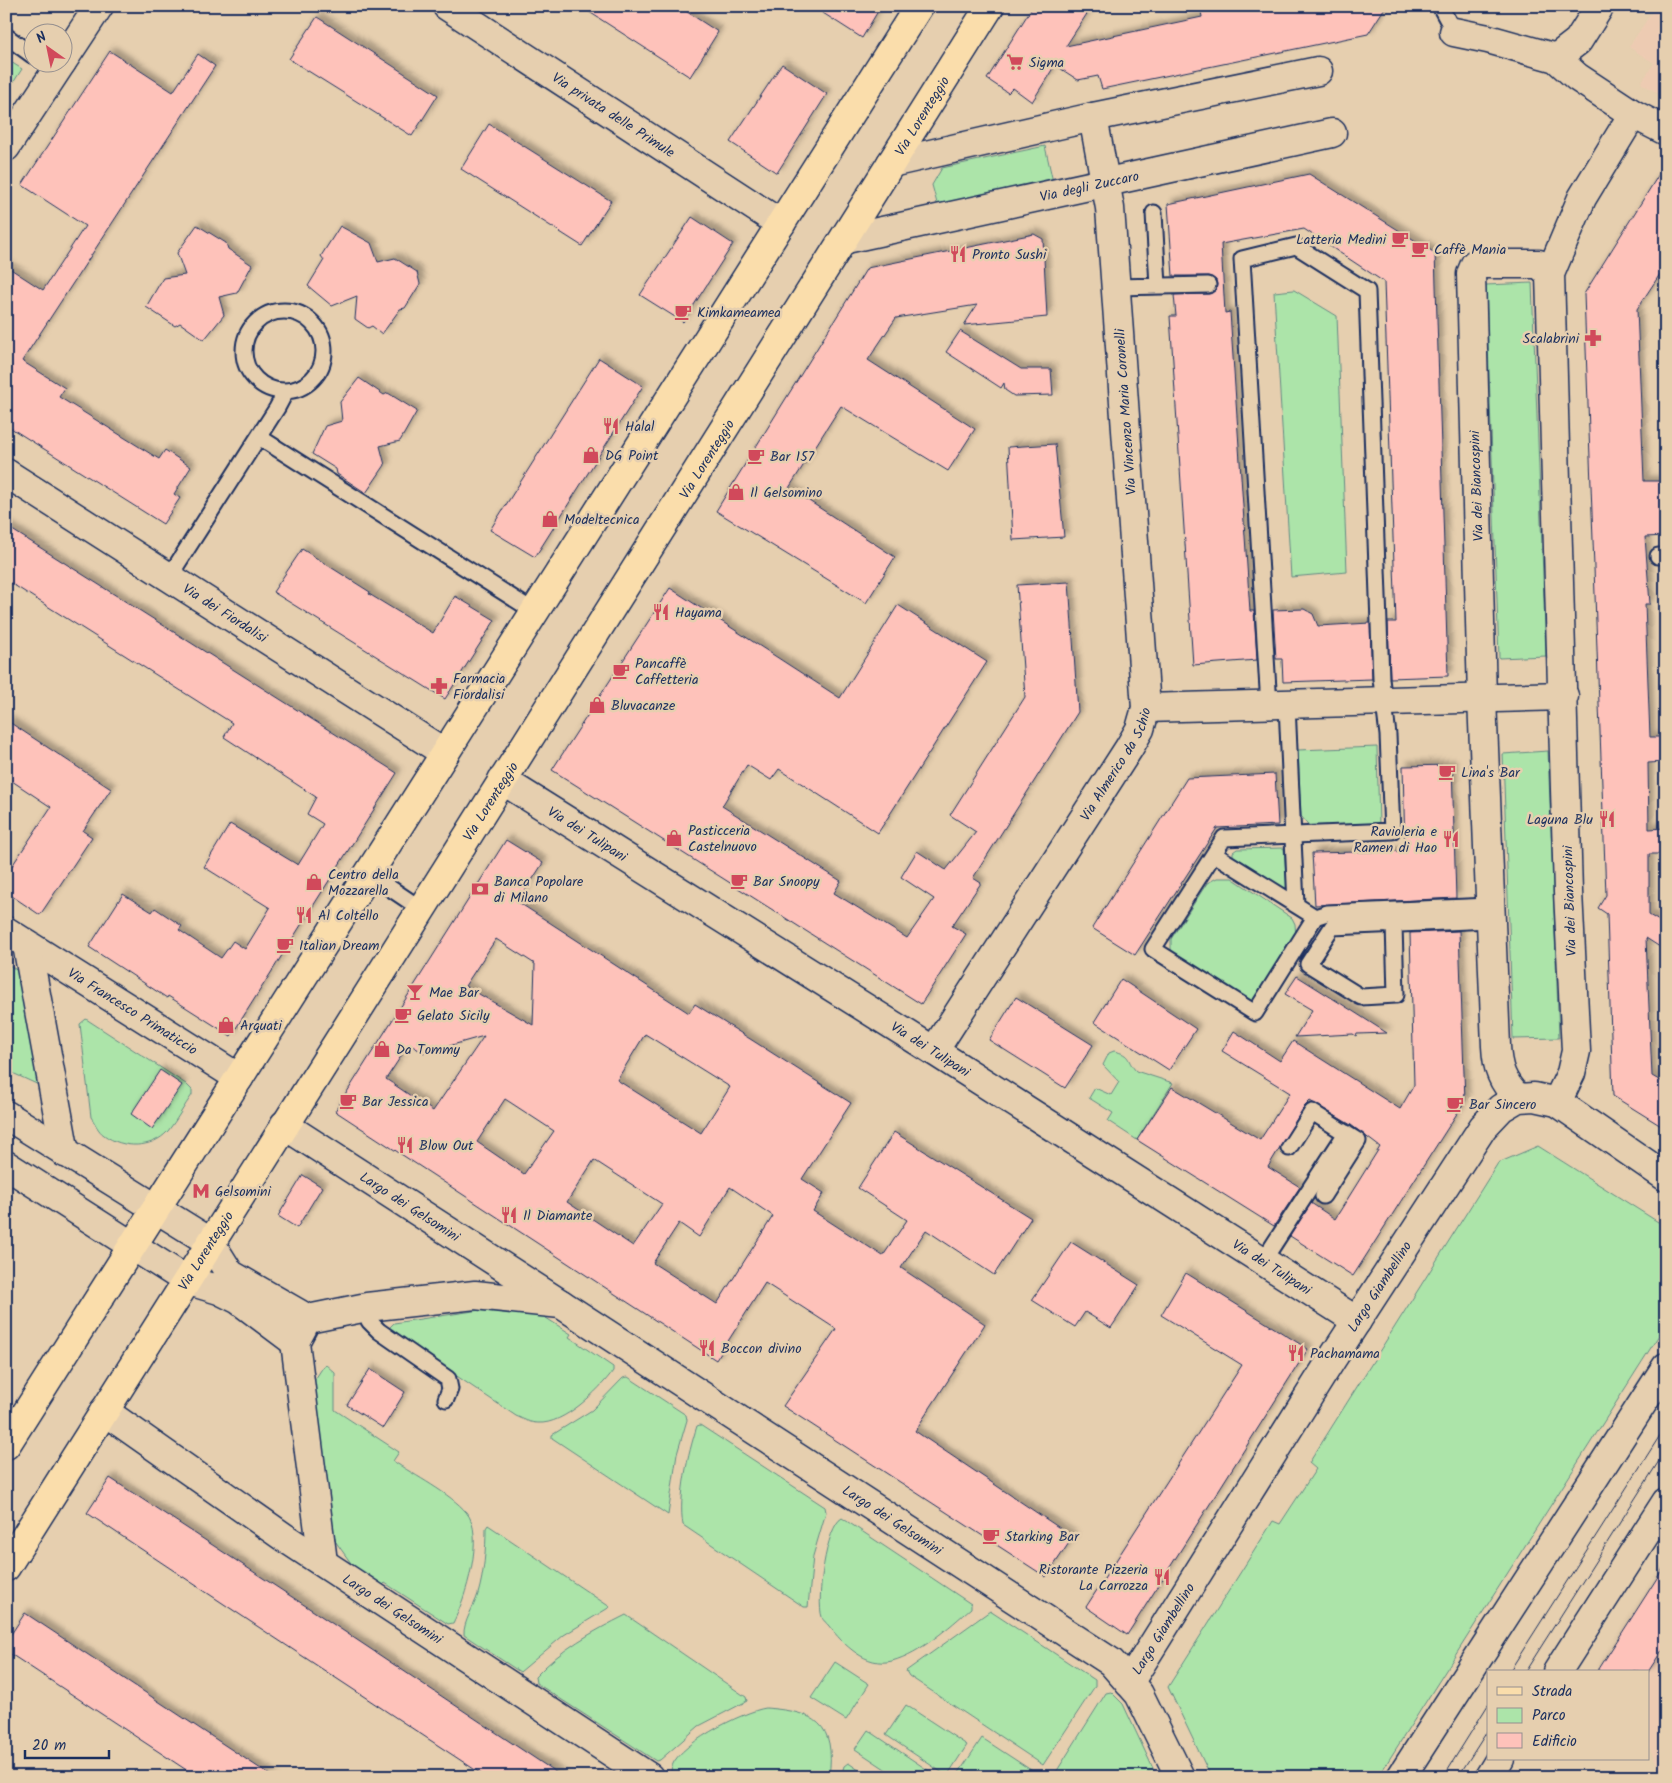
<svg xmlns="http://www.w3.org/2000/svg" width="1672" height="1783" font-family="Kalam,sans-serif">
<defs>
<filter id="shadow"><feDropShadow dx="4.5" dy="-4.5" stdDeviation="2.5" flood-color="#0004"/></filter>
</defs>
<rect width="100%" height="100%" fill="#e6cfaf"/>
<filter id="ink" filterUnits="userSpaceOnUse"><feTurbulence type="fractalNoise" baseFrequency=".02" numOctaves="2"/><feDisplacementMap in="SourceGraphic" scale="10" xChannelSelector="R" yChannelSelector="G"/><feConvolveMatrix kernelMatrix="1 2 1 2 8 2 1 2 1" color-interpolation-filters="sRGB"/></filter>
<g filter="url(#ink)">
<path fill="#edcbb2" d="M1656 6H1666V98L1641 83 1654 63 1629 47Z
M1666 1624V1777H1662L1648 1743V1672H1643Z"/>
<path fill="#ace4a9" stroke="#648a84" d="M6 59 22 69 6 94Z
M1045 146 1053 182 938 207 932 185 942 168Z
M1532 283 1546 656 1499 658 1486 285Z
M1294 290 1337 316 1347 572 1291 577 1274 292Z
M1377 747 1379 825 1312 829 1301 816 1298 750Z
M1548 751 1559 1038 1513 1039 1503 754Z
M1284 848 1287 887 1284 891 1233 858V852L1237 849Z
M1217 878H1232L1292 918 1295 924 1296 938 1256 998 1249 1000 1238 997 1171 952V939L1207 883Z
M6 963 22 974 41 1086 6 1070Z
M86 1019 186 1084 192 1090V1095C184 1106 177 1120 168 1131 152 1149 123 1149 104 1135 98 1131 95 1123 91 1117L80 1024Z
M1114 1051C1132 1055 1126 1060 1136 1071L1173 1083 1137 1140 1108 1121 1113 1113 1089 1098 1095 1088 1111 1095 1119 1082 1103 1065 1109 1053Z
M1538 1146 1666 1227V1324L1378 1777H1211L1168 1687 1273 1521 1280 1524 1316 1469 1309 1463 1498 1163Z
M500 1307 543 1316 571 1334 569 1337 613 1367V1371C599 1390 564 1425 538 1423 530 1423 523 1419 516 1416L393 1333 389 1328 394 1323Z
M325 1364 335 1373V1410L399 1452 393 1461C414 1475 451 1494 466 1512 486 1534 465 1600 453 1623L448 1624 385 1583 382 1586 353 1566 333 1538 310 1387Z
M628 1377 686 1415 687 1420 677 1454 668 1515 552 1438V1435L592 1410 623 1378Z
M700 1425 825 1507 826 1512 813 1556 808 1607H804L683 1525C678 1497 688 1454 697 1426Z
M842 1518 971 1604V1608C949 1627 921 1653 892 1661 866 1668 843 1644 829 1626 827 1623 823 1621 822 1617 816 1601 826 1526 842 1518Z
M488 1525 610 1607 564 1635 520 1672 464 1635C463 1622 474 1607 478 1594 484 1573 486 1550 486 1528Z
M990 1611 1095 1680V1686L1043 1765 909 1676 906 1671Z
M626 1615 746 1697 747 1701 699 1726 660 1760 656 1761 536 1683 535 1677C561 1649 592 1632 626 1615Z
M835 1662 869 1684 846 1720 811 1698Z
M1111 1692 1123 1704 1157 1777H1053L1106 1693Z
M906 1705 967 1745 947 1776 886 1735Z
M766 1708C816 1712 836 1723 829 1777H679L671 1771C671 1747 744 1711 766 1708Z
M868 1730 938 1777H897L855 1749Z
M982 1738 1037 1774 1036 1777H956Z
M848 1763 850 1764 869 1777H841L844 1766Z"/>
<path fill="#fec2ba" stroke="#1b2f5e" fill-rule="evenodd" filter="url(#shadow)" d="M580 6H678L718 32 690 77Z
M812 6H881L862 38Z
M1033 6H1092L1066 46 1202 17 1200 6H1386L1368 34 1102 89 1098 76 1078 80 1055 65 1032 102 1013 88 1008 93 987 79Z
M317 17 438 95 412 136 289 59Z
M110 51 173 92 198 54 215 66 22 361 65 388 59 397 159 459 165 450 191 467 174 494 180 498 163 524 6 425V266L43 290 85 226 22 185Z
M782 64 827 94 777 173 730 142Z
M489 124 611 201 582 246 461 169Z
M1666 163V265L1637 309 1644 481H1666V536L1645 537 1650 604H1645L1650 737H1666V762L1648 763 1649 829 1666 828V854H1649V915L1666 925V951L1646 938 1652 1076 1666 1084V1129L1613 1096 1607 914 1598 908 1606 895 1584 294Z
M1309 174 1435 253 1448 676 1390 678 1388 622H1396L1384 282 1304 229 1221 244 1225 313 1230 312 1250 611H1254L1257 660 1193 665 1170 316H1176L1174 295 1209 294 1216 290 1217 284 1216 280 1208 276H1173L1168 204Z
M692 217 733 244 683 322 640 295Z
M197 225 226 243 228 249 252 265 237 293 219 297 224 315 204 340 180 323 175 326 146 307 163 278 185 275 177 253Z
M340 226 371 243 378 262 395 258 417 272 420 284 405 308 400 309 382 334 372 326 368 328 355 319 357 296 332 306 308 286 324 260 321 256Z
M1034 234 1043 239 1047 317 964 325 977 305 896 318 868 360 975 429 948 471 841 406 789 488 895 557 866 603 716 511 867 268Z
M960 331 1021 369H1051L1053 395 1014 396 1005 390 1004 383 1001 388 946 352Z
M599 358 643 386 535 557 490 530Z
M359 378 384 395 388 393 417 411 400 441 380 446 385 465 366 493 337 474 336 469 312 454 325 426 342 421 340 402Z
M1055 444 1064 537 1013 540 1008 447Z
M6 526 397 773 231 1036 168 996 167 998 89 947 123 894 152 912 155 908 182 926 179 930 221 958 233 941 245 949 270 908 204 867 230 824 298 865 323 824 307 814 316 797 224 737 232 723 6 580Z
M302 549 370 592 369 594 433 633 455 596 495 620 445 699 273 592Z
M1069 582 1078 712 973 878 981 883 952 926 966 934 921 1004 552 770 670 588 840 698 898 605 987 662 878 833 779 769 771 780 747 765 722 806 841 881 834 893 907 938 934 899 901 877 917 851 946 870 976 832 950 815 1025 697 1017 585Z
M1304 609 1313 614 1318 626 1370 623 1372 679 1283 682 1282 659H1276L1273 610Z
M6 720 111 789 83 831 92 837 40 915 6 892V875L51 807 6 777Z
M1452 765 1456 898 1315 905 1312 853 1405 851 1403 766Z
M1275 774 1278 825 1217 828 1135 955 1092 928 1187 778Z
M506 840 543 863 518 902 689 1013 695 1004 851 1103 802 1179 824 1193 813 1211 883 1256 907 1220 858 1188 894 1132 1031 1218 994 1275 926 1230 901 1268 985 1324 915 1431 1073 1537 1046 1577 783 1406 836 1329 765 1283 716 1360 335 1111ZM496 939 535 964 533 1025 465 986ZM645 1034 730 1087 701 1133 617 1080ZM484 1036 433 1111 386 1079 409 1044 424 1053ZM505 1099 554 1131 524 1174 477 1142ZM594 1160 662 1204 633 1246 567 1202ZM730 1187 773 1216 717 1304 653 1263 679 1223 699 1237Z
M1459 931 1465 1101 1353 1276 1290 1236 1311 1203 1335 1219 1380 1147 1351 1125 1310 1101 1304 1107 1268 1167 1300 1187 1274 1226 1137 1140 1172 1087 1260 1140 1290 1093 1222 1051 1234 1031 1280 1061 1293 1041 1400 1109 1414 1085 1410 933Z
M1297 976 1351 1010 1387 1033 1357 1034 1356 1036 1353 1034 1295 1037 1312 1010 1285 994Z
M1121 979 1196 1029 1169 1070 1094 1022Z
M1016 997 1093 1045 1065 1088 989 1040Z
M160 1070 182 1085 152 1129 131 1114Z
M303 1175 322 1187 297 1228 278 1216Z
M1071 1242 1139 1285 1111 1328 1085 1312 1075 1327 1032 1300Z
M1186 1273 1308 1349 1127 1635 1086 1607 1242 1365 1161 1315Z
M370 1369 405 1392 383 1428 347 1405Z
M110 1478 315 1612 563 1777H486L257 1626 87 1513Z
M1666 1564V1644L1648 1672H1597Z
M25 1613 214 1738 273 1777H197L6 1651V1642Z"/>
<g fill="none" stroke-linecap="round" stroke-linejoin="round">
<g stroke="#1b2f5e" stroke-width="19">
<path id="service" d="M1440 6 1454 32
M6 36 32 55
M1154 213 1158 286
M1116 287 1208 285
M244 351a40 40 0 1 1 80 0a40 40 0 1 1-80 0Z
M259 437 535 612
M1658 556H1666
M169 577 277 408 286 391
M1287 705 1296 905
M1214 854 1315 917 1255 1013 1153 949 1224 838 1392 831 1388 735 1381 679 1367 291 1296 246 1242 259 1269 706
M369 874 421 909
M1315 917 1327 913 1490 906
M1394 925 1396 995 1361 997 1308 964 1332 927 1491 920
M1289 1148 1312 1112 1358 1141 1323 1196
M1263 1261 1346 1133
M367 1307 369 1321 379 1331 448 1379 450 1389 446 1399"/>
</g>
<g stroke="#1b2f5e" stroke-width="31">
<g id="minor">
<path id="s1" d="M447 6 781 224"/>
<path d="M1454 32 1488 39 1556 58 1577 77 1633 114 1666 131"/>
<path d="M1556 58 1578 41 1600 6"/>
<path d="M62 62 99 6"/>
<path d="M6 147 62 62"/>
<path d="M891 163 1093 117 1318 71"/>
<path id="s2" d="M846 239 1332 133"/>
<path id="s3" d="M6 473 445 753"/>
<path d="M1146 708 1564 696"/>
<path id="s4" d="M502 780 934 1051 1357 1321"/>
<path id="s5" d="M6 931 239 1078"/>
<path d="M27 945 65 1153"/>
<path id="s6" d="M934 1051 1129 748 1140 729 1146 708 1110 208 1093 117"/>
<path d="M1518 1098C1502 1082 1497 1068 1496 1046L1482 698 1471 274 1475 264H1539L1550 274"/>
<path d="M1557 1102 1571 1073 1576 1051 1568 892 1550 274 1582 198 1633 114"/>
<path id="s7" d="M284 1125 561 1304"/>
<path id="s8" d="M1129 1683 1332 1359 1483 1127 1501 1108 1518 1098 1534 1097 1557 1102 1666 1177"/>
</g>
</g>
<g stroke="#1b2f5e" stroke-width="31">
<g id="tertiary">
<path id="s9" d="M6 1115 210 1242 230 1274 308 1319 367 1307 475 1295 561 1304 1111 1662 1139 1694 1180 1777"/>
<path d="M6 1165 186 1280 219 1290 239 1300 295 1342"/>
<path d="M303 1327 295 1342 323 1562"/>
<path id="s10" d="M104 1411 285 1538 649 1777"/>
<path d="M1557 1672 1666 1502"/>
<path d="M1401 1777 1666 1367"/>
<path d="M1489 1777 1500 1759"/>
</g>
</g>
<g stroke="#1b2f5e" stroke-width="31">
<g id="primary">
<path d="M6 1445 919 6"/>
<path id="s11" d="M6 1567C333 1046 666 529 990 6"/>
</g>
</g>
<use href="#service" stroke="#e6cfaf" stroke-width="15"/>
<use href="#minor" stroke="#e6cfaf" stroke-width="28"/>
<use href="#tertiary" stroke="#e6cfaf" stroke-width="28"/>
<use href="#primary" stroke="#faddab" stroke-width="28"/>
<path stroke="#1b2f5e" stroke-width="1" d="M1509 1672 1666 1426
M1525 1672 1666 1450
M1443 1777 1488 1705
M1458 1777 1488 1730"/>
</g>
</g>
<defs>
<g id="supermarket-bare" transform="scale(1.35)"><path d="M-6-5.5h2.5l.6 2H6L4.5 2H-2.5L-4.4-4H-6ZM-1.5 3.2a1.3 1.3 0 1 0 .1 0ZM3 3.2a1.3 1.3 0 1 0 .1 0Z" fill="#d1495b" stroke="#e6cfaf" stroke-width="2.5" paint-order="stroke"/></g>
<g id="cafe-bare" transform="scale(1.35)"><path d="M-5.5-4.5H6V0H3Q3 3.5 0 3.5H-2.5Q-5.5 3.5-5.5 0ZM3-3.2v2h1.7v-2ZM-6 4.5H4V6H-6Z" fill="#d1495b" stroke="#e6cfaf" stroke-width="2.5" paint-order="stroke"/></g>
<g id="restaurant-bare" transform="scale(1.35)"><path d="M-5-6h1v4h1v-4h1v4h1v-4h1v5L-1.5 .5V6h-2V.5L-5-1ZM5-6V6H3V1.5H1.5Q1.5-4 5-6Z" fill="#d1495b" stroke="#e6cfaf" stroke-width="2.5" paint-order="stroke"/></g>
<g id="pharmacy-bare" transform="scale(1.35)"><path d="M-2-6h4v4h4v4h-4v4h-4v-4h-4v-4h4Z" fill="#d1495b" stroke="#e6cfaf" stroke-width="2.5" paint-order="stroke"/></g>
<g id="shop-bare" transform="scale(1.35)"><path d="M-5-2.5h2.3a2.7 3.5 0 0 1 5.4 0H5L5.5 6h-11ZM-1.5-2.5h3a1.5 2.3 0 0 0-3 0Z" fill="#d1495b" stroke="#e6cfaf" stroke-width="2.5" paint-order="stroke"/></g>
<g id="bank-bare" transform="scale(1.35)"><path d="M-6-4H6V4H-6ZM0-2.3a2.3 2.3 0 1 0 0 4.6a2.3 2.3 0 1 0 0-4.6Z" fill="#d1495b" stroke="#e6cfaf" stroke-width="2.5" paint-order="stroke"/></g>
<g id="bar-bare" transform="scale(1.35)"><path d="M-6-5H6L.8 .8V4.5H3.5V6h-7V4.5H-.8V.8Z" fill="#d1495b" stroke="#e6cfaf" stroke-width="2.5" paint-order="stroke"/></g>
<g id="metro-bare" transform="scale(1.35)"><path d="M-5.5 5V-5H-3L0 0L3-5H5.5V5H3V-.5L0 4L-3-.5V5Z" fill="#d1495b" stroke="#e6cfaf" stroke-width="2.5" paint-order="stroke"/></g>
</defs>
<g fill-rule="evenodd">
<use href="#supermarket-bare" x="1015" y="62"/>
<use href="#cafe-bare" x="1400" y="239"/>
<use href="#cafe-bare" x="1420" y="249"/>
<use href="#restaurant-bare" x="958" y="254"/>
<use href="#cafe-bare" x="683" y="312"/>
<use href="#pharmacy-bare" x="1593" y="338"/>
<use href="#restaurant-bare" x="611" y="426"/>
<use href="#shop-bare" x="591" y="455"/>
<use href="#cafe-bare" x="756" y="456"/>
<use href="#shop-bare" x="736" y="492"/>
<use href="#shop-bare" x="550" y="519"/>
<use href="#restaurant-bare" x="661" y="612"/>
<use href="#cafe-bare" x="621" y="671"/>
<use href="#pharmacy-bare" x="439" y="686"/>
<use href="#shop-bare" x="597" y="705"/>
<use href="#cafe-bare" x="1447" y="772"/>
<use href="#restaurant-bare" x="1607" y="819"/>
<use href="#shop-bare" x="674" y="838"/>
<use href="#restaurant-bare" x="1451" y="839"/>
<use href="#cafe-bare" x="739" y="881"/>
<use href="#shop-bare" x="314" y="882"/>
<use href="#bank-bare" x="480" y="889"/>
<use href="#restaurant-bare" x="304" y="915"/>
<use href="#cafe-bare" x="285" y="945"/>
<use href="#bar-bare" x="415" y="992"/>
<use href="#cafe-bare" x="403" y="1015"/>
<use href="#shop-bare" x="226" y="1025"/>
<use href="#shop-bare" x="382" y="1049"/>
<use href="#cafe-bare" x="348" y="1101"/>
<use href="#cafe-bare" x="1455" y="1104"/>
<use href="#restaurant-bare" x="405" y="1145"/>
<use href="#metro-bare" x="201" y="1191"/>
<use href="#restaurant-bare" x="509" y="1215"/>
<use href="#restaurant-bare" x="707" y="1348"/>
<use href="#restaurant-bare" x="1296" y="1353"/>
<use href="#cafe-bare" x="991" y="1536"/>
<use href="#restaurant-bare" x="1162" y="1577"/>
</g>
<g text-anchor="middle" stroke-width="5" stroke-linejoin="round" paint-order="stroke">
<g font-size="14" fill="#1b2f5e" stroke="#e6cfaf" text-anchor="start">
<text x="1029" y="67">Sigma</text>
<text x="1386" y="244" text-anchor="end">Latteria Medini</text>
<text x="1434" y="254">Caffè Mania</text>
<text x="972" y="259">Pronto Sushi</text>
<text x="697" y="317">Kimkameamea</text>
<text x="1579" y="343" text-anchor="end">Scalabrini</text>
<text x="625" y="431">Halal</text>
<text x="605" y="460">DG Point</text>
<text x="770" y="461">Bar 157</text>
<text x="750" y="497">Il Gelsomino</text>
<text x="564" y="524">Modeltecnica</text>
<text x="675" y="617">Hayama</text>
<text x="635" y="668">Pancaffè<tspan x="635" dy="16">Caffetteria</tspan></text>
<text x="453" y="683">Farmacia<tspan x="453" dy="16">Fiordalisi</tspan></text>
<text x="611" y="710">Bluvacanze</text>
<text x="1461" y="777">Lina's Bar</text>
<text x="1593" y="824" text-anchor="end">Laguna Blu</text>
<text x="688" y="835">Pasticceria<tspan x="688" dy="16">Castelnuovo</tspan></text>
<text x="1437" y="836" text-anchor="end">Ravioleria e<tspan x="1437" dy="16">Ramen di Hao</tspan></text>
<text x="328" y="879">Centro della<tspan x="328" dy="16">Mozzarella</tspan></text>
<text x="494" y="886">Banca Popolare<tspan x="494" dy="16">di Milano</tspan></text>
<text x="753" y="886">Bar Snoopy</text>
<text x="318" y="920">Al Coltello</text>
<text x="299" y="950">Italian Dream</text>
<text x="429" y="997">Mae Bar</text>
<text x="417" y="1020">Gelato Sicily</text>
<text x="240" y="1030">Arquati</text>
<text x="396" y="1054">Da Tommy</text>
<text x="362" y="1106">Bar Jessica</text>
<text x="1469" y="1109">Bar Sincero</text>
<text x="419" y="1150">Blow Out</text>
<text x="215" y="1196">Gelsomini</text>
<text x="523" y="1220">Il Diamante</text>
<text x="721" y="1353">Boccon divino</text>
<text x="1310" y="1358">Pachamama</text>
<text x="1005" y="1541">Starking Bar</text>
<text x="1148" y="1574" text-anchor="end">Ristorante Pizzeria<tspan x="1148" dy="16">La Carrozza</tspan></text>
</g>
<g font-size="14" fill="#1b2f5e" stroke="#e6cfaf">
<text dy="5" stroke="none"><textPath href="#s1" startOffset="199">Via privata delle Primule</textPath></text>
<text dy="5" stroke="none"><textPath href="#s11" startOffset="1716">Via Lorenteggio</textPath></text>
<text dy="5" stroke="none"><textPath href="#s2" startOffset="249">Via degli Zuccaro</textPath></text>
<text transform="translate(1125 412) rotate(-94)" y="5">Via Vincenzo Maria Coronelli</text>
<text dy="5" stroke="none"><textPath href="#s11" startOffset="1311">Via Lorenteggio</textPath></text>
<text transform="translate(1476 486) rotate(-92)" y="5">Via dei Biancospini</text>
<text dy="5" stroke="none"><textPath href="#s3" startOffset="260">Via dei Fiordalisi</textPath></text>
<text dy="5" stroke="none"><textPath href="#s6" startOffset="340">Via Almerico da Schio</textPath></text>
<text dy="5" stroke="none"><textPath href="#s11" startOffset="906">Via Lorenteggio</textPath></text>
<text dy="5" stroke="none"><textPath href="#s4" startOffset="101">Via dei Tulipani</textPath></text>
<text transform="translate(1569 901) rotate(-92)" y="5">Via dei Biancospini</text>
<text dy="5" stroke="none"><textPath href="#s5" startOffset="150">Via Francesco Primaticcio</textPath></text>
<text dy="5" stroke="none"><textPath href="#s4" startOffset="506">Via dei Tulipani</textPath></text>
<text dy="5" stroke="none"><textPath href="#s7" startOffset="150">Largo dei Gelsomini</textPath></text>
<text dy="5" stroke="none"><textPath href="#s11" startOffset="374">Via Lorenteggio</textPath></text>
<text dy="5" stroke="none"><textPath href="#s4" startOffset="911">Via dei Tulipani</textPath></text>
<text dy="5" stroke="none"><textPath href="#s8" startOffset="469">Largo Giambellino</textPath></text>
<text dy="5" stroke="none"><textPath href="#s9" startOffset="1019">Largo dei Gelsomini</textPath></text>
<text dy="5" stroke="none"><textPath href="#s10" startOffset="350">Largo dei Gelsomini</textPath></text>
<text dy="5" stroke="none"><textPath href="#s8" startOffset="64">Largo Giambellino</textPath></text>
</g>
</g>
<rect width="1672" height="1783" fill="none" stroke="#e6cfaf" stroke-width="25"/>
<rect x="12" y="12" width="1647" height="1758" fill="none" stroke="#1b2f5e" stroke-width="2" filter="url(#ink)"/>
<rect x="1487" y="1670" width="162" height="90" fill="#e6cfaf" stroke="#958f8f"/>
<rect x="1497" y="1687" width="25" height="8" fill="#faddab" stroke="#958f8f"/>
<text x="1532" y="1696" font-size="15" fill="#1b2f5e">Strada</text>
<rect x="1497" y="1708" width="25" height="15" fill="#ace4a9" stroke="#958f8f"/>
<text x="1532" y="1720" font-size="15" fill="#1b2f5e">Parco</text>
<rect x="1497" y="1733" width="25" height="15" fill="#fec2ba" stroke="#958f8f"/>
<text x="1532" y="1746" font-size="15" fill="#1b2f5e">Edificio</text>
<g transform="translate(48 48) rotate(327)"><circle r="24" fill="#e6cfaf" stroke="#958f8f"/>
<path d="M0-4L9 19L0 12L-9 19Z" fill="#d1495b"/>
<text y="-8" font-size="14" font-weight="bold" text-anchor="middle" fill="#1b2f5e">N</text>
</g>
<path d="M25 1750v8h84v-8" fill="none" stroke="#1b2f5e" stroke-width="2.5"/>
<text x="32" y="1750" font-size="15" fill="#1b2f5e" stroke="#e6cfaf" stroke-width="4" paint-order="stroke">20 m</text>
</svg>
